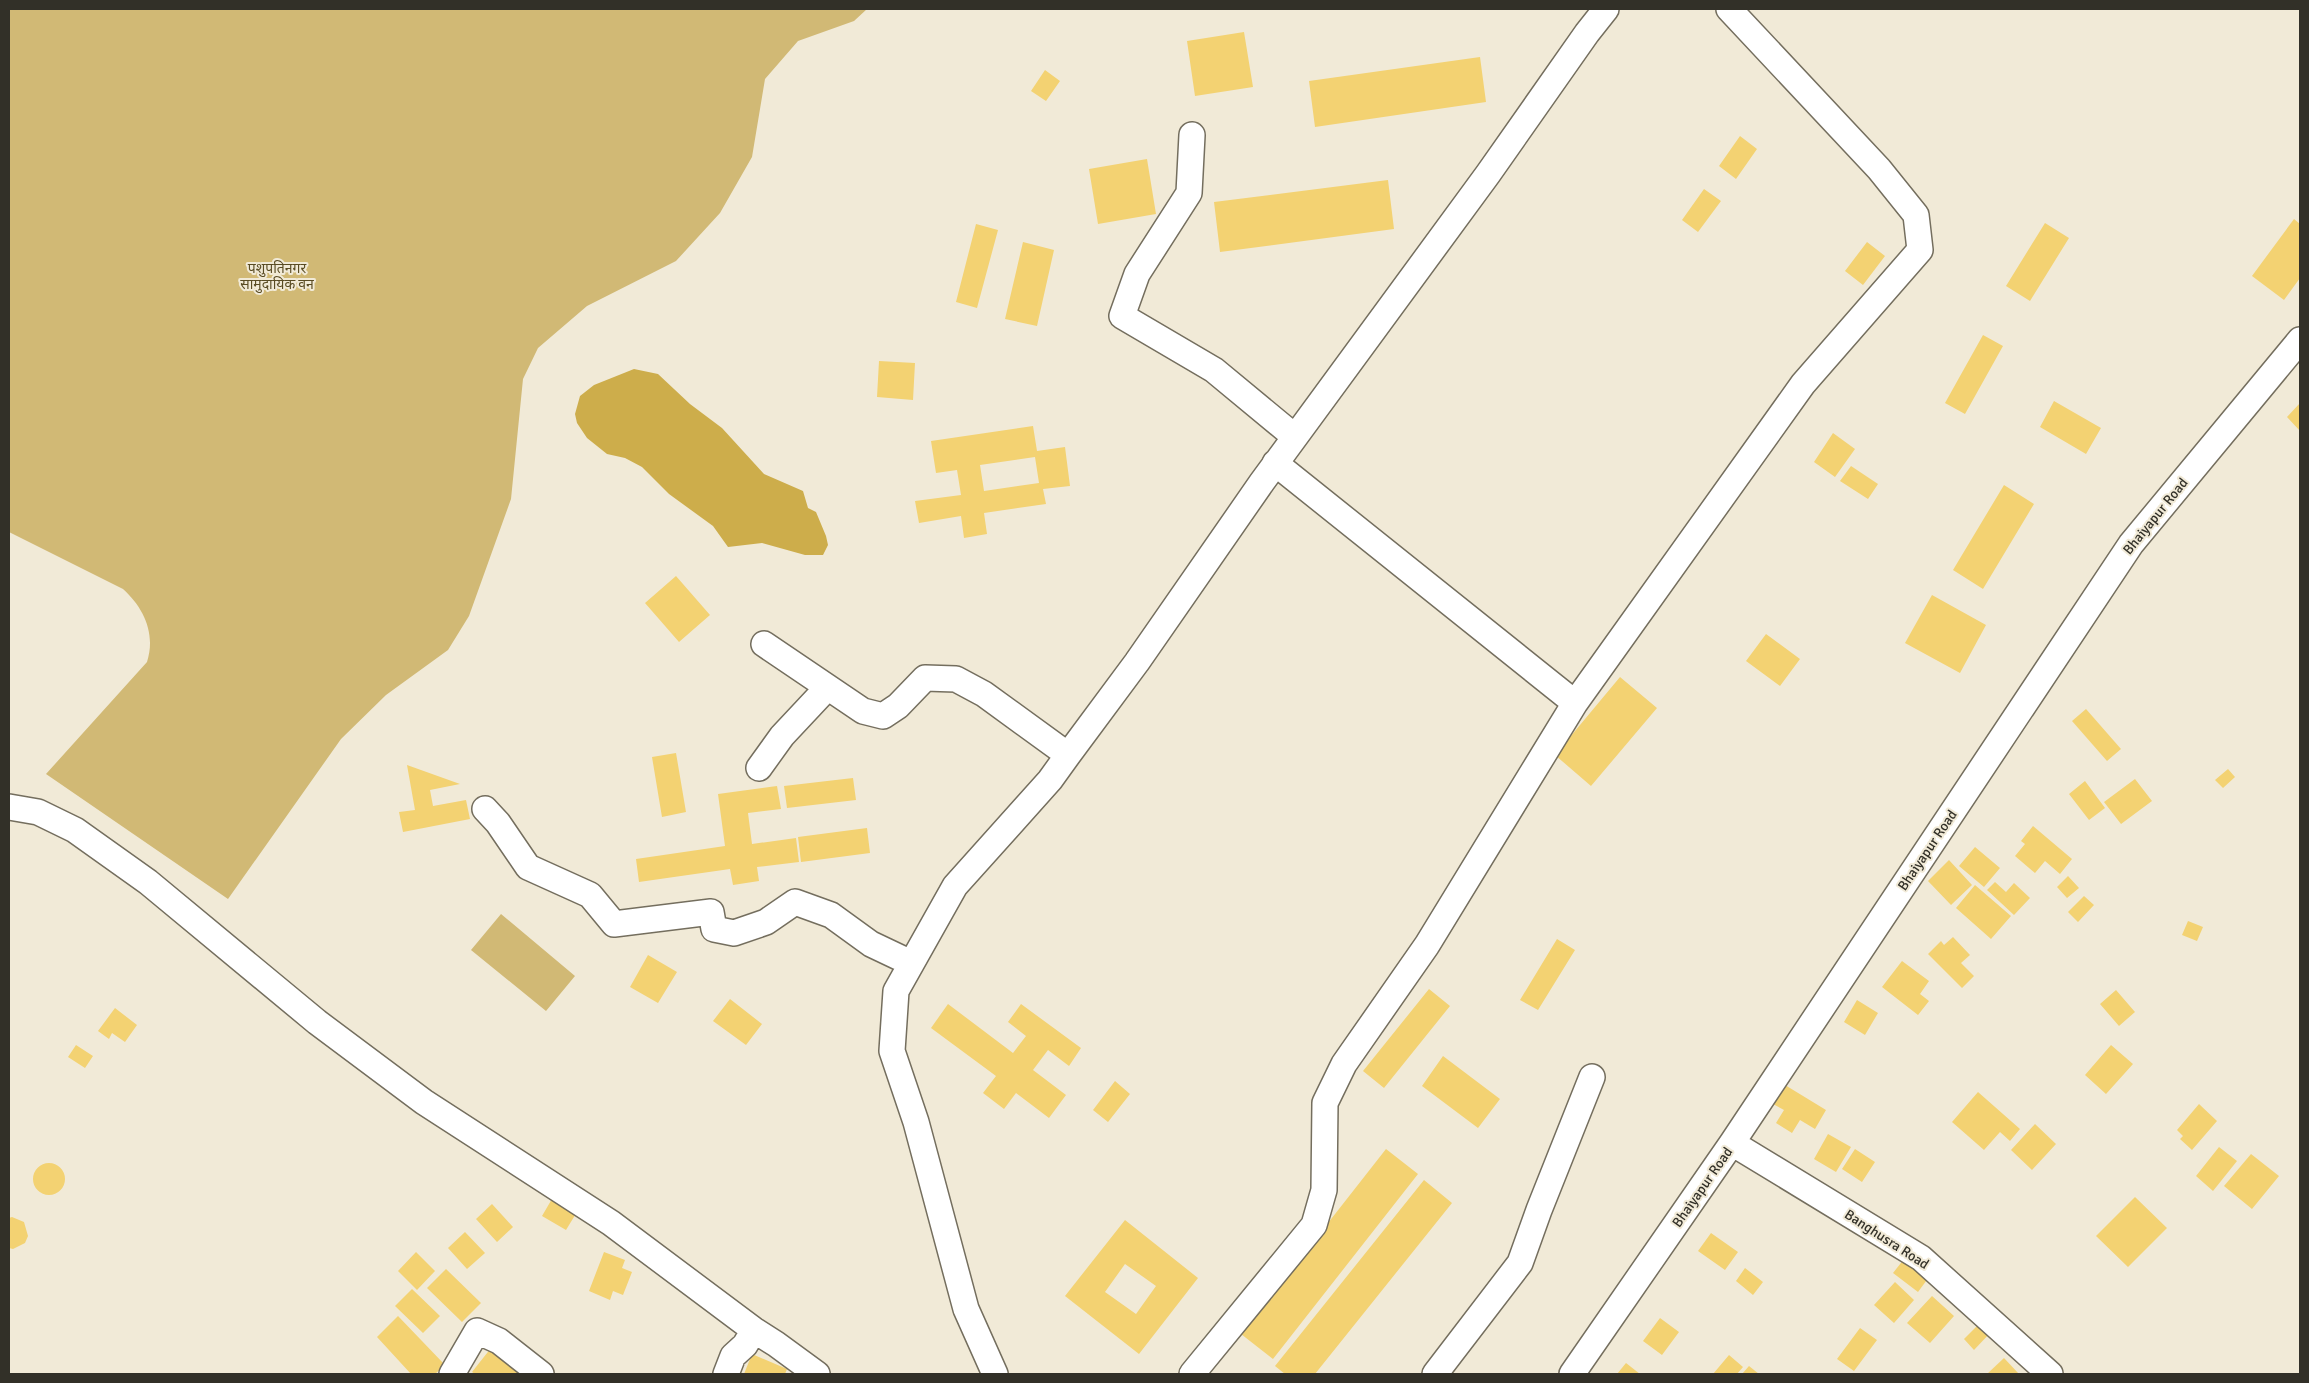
<svg xmlns="http://www.w3.org/2000/svg" width="2309" height="1383" font-family="Signika,'Noto Sans Devanagari',sans-serif">
<rect width="100%" height="100%" fill="#f1ead7"/>
<path fill="#d1b975" d="M9 9H867L854 21 798 41 765 79 752 157 720 213 676 261 587 306 538 348 523 379 511 499 469 616 448 650 386 695 341 739 228 899 46 774 147 662C156 634 144 608 123 589L9 532Z
M501 914 575 976 546 1011 471 950Z"/>
<path fill="#cdad4b" d="M634 369 658 374 690 404 722 428 764 474 803 491 808 508 816 512 826 536 828 545 823 555H805L762 543 728 547 713 526 669 494 642 467 625 458 607 454 587 438 577 423 575 414 580 396 594 385Z"/>
<path fill="#f3d272" fill-rule="evenodd" d="M1244 32 1253 87 1195 96 1187 41Z
M1480 57 1486 102 1315 127 1309 81Z
M1045 70 1060 81 1046 101 1031 91Z
M1740 136 1757 149 1736 179 1719 166Z
M1147 159 1156 214 1098 224 1089 169Z
M1388 180 1394 229 1220 252 1214 202Z
M1704 189 1721 201 1698 232 1682 220Z
M2294 219 2300 224V278L2284 300 2252 276Z
M2045 223 2069 238 2030 301 2006 286Z
M976 224 998 230 977 308 956 302Z
M1023 242 1054 250 1037 326 1005 319Z
M1867 242 1885 256 1863 285 1845 271Z
M1983 335 2003 346 1965 414 1945 403Z
M879 361 915 363 913 400 877 397Z
M2054 401 2101 428 2086 454 2040 427Z
M2300 403V431L2287 417Z
M1033 426 1037 451 1065 447 1070 486 1043 489 1046 504 984 513 987 534 964 538 961 516 919 523 915 501 961 495 957 470 936 473 931 441ZM1035 457 1039 483 984 491 980 465Z
M1833 433 1855 449 1835 477 1814 462Z
M1851 466 1878 484 1868 499 1840 481Z
M2004 485 2034 504 1983 589 1953 570Z
M676 576 710 615 679 642 645 603Z
M1932 595 1986 625 1960 673 1905 643Z
M1766 634 1800 659 1780 686 1746 661Z
M1620 677 1657 708 1591 786 1555 755Z
M2086 709 2121 749 2107 761 2072 721Z
M676 753 686 812 662 817 652 757Z
M407 765 460 784 430 790 433 806 466 800 470 819 403 832 399 812 415 810Z
M2228 769 2235 777 2223 788 2215 780Z
M853 778 856 800 787 808 784 786Z
M2135 779 2152 801 2121 824 2104 802Z
M2085 781 2105 808 2089 820 2069 794Z
M777 786 781 809 748 813 752 844 796 838 799 862 757 867 759 881 733 885 730 869 639 882 636 859 725 846 718 794Z
M2033 826 2072 859 2060 874 2045 861 2035 873 2015 856 2025 844 2021 841Z
M867 828 870 853 801 862 798 837Z
M1975 847 2000 868 1984 887 1959 866Z
M1949 860 1972 885 1951 905 1928 881Z
M2068 876 2079 888 2067 898 2057 887Z
M1995 882 2006 892 2014 883 2030 898 2014 915 1987 890Z
M1975 885 2011 916 1991 939 1956 908Z
M2084 896 2094 905 2078 922 2068 912Z
M2188 921 2203 927 2197 941 2182 935Z
M1953 937 1970 955 1961 963 1974 976 1962 988 1928 954 1941 941 1944 945Z
M1557 939 1575 950 1538 1010 1520 1000Z
M648 955 677 972 658 1003 630 987Z
M1902 961 1929 981 1920 994 1929 1001 1918 1015 1882 987Z
M1429 989 1450 1006 1384 1088 1363 1071Z
M2116 990 2135 1012 2119 1026 2100 1004Z
M730 999 762 1024 746 1045 713 1021Z
M1857 1000 1878 1013 1865 1035 1844 1022Z
M948 1004 1013 1053 1026 1036 1008 1022 1021 1004 1081 1048 1069 1066 1048 1050 1033 1070 1066 1095 1049 1118 1016 1093 1004 1109 983 1093 996 1076 931 1028Z
M115 1008 137 1025 125 1042 112 1033 109 1039 98 1031Z
M76 1045 93 1056 85 1068 68 1057Z
M2111 1045 2133 1064 2106 1094 2085 1075Z
M1443 1056 1500 1099 1478 1128 1422 1086Z
M1115 1081 1130 1094 1108 1122 1093 1110Z
M1785 1085 1826 1110 1815 1129 1800 1120 1792 1133 1776 1123 1784 1110 1773 1104Z
M1978 1092 2020 1129 2010 1141 2000 1132 1984 1150 1952 1122Z
M2199 1104 2217 1121 2192 1150 2180 1139 2183 1136 2177 1130Z
M2035 1124 2056 1144 2032 1170 2011 1150Z
M1828 1134 1851 1147 1836 1172 1814 1159Z
M2219 1147 2237 1161 2213 1191 2196 1176Z
M1386 1149 1418 1174 1273 1359 1241 1334Z
M1855 1149 1875 1162 1862 1182 1842 1169Z
M2251 1154 2279 1176 2252 1209 2224 1186Z
M33 1179a16 16 0 1 1 32 0a16 16 0 1 1-32 0Z
M1424 1180 1452 1203 1315 1374H1285L1275 1366Z
M556 1192 580 1207 566 1230 542 1216Z
M2135 1197 2167 1228 2128 1267 2096 1236Z
M492 1204 513 1227 497 1242 476 1219Z
M12 1217 24 1222 28 1236 25 1243 13 1249 9 1248V1218Z
M1125 1220 1198 1278 1139 1354 1065 1296ZM1125 1264 1156 1286 1136 1314 1105 1292Z
M465 1232 485 1253 467 1269 448 1248Z
M1711 1233 1738 1252 1725 1270 1698 1251Z
M416 1252 435 1271 417 1290 398 1271Z
M604 1252 625 1260 622 1268 632 1272 623 1295 613 1291 610 1300 589 1291Z
M1908 1254 1932 1273 1918 1292 1893 1273Z
M1745 1268 1763 1282 1753 1295 1736 1281Z
M446 1269 481 1303 462 1322 427 1288Z
M1895 1282 1914 1300 1894 1323 1874 1305Z
M412 1289 440 1316 423 1333 395 1306Z
M1932 1296 1954 1316 1930 1343 1907 1323Z
M398 1316 445 1365 435 1374H411L377 1337Z
M1660 1318 1679 1332 1662 1355 1643 1341Z
M1982 1321 1992 1331 1974 1350 1964 1339Z
M1860 1328 1877 1340 1854 1371 1837 1359Z
M491 1348 520 1370 517 1374H475L472 1372Z
M752 1354 787 1369 785 1374H744Z
M1729 1355 1743 1367 1737 1374H1713Z
M2004 1358 2019 1374H1987Z
M1626 1363 1640 1374H1617Z
M1749 1366 1759 1374H1742Z"/>
<g fill="none" stroke-linecap="round" stroke-linejoin="round">
<g stroke="#746e5e" stroke-width="28">
<path id="minor" d="M1192 135 1189 193 1137 274 1122 316 1214 370 1295 437
M1275 463 1575 703 1803 384 1920 250 1916 215 1879 169 1729 9
M764 644 863 711 883 716 898 706 925 678 956 679 984 694 1068 755
M759 768 782 736 827 688
M9 807 38 812 75 830 148 882 317 1022 424 1102 611 1223 754 1330 776 1344 817 1374
M485 809 498 823 528 867 590 895 614 924 711 912 714 929 734 933 766 922 795 902 831 915 871 944 911 963
M1732 1143 1921 1258 2050 1374
M452 1374 477 1331 499 1341 541 1374
M726 1374 733 1356 745 1345 754 1330
M995 1374 966 1309 916 1122 892 1051 896 991 955 886 1050 780 1068 755 1137 662 1262 482 1488 174 1587 33 1606 9
M1192 1374 1314 1225 1324 1190 1325 1103 1344 1064 1427 945 1575 703
M1435 1374 1520 1263 1539 1210 1592 1077
M1572 1374 1732 1143 2131 544 2300 340"/>
</g>
<use href="#minor" stroke="#fff" stroke-width="25"/>
</g>
<g text-anchor="middle" stroke-width="4" stroke-linejoin="round" paint-order="stroke">
<g font-size="14" fill="#594b23" stroke="#f1ead7">
<text x="277" y="273">पशुपतिनगर<tspan x="277" dy="16">सामुदायिक वन</tspan></text>
</g>
<g font-size="14" fill="#323028" stroke="#f1ead7">
<text transform="translate(2155 516) rotate(-51)" y="5">Bhaiyapur Road</text>
<text transform="translate(1927 850) rotate(-56)" y="5">Bhaiyapur Road</text>
<text transform="translate(1702 1187) rotate(-55)" y="5">Bhaiyapur Road</text>
<text transform="translate(1887 1239) rotate(33)" y="5">Banghusra Road</text>
</g>
</g>
<rect width="2309" height="1383" fill="none" stroke="#323028" stroke-width="20"/>
</svg>
